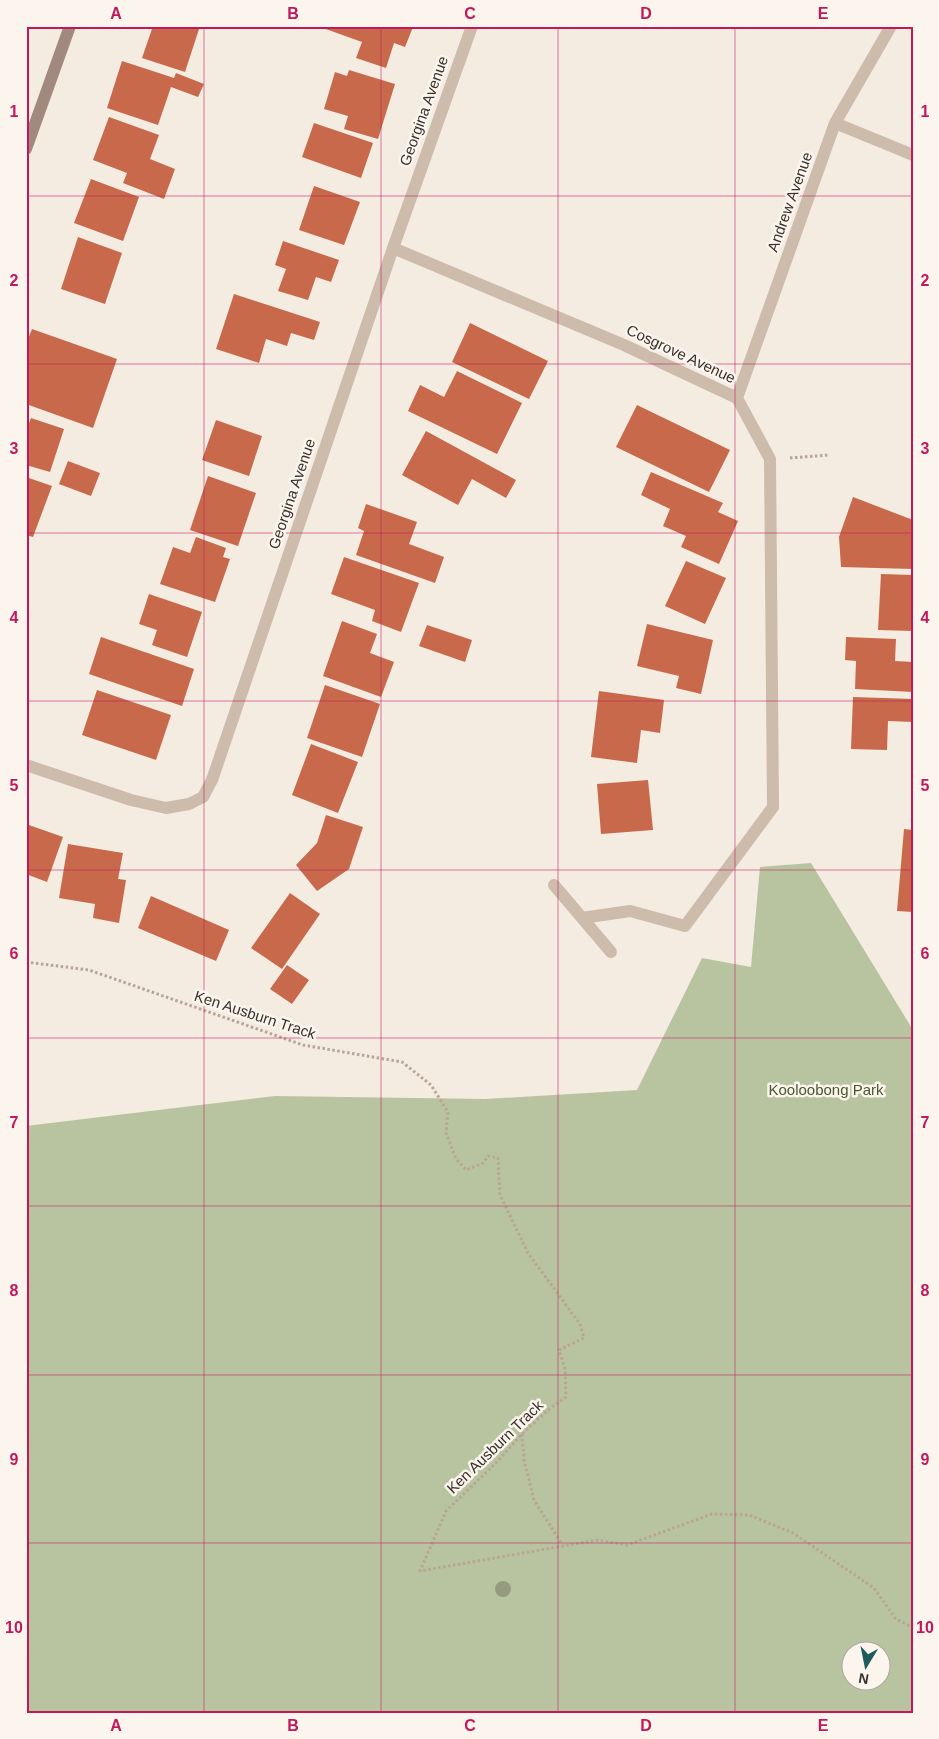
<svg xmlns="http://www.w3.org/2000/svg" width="939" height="1739" font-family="Arial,sans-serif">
<rect width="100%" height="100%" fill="#f4ebe1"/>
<path fill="#b8c4a0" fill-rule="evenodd" d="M811 863 913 1030V1713H26V1126L275 1096 485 1099 637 1090 702 958 751 967 760 867ZM852 1652H882V1682H852Z"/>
<path fill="#c8694b" d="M153 26H200L185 72 142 58Z
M323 26H412L413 27 405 47 394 43 386 68 356 58 362 42 323 28Z
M122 61 174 78 176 73 204 84 198 97 171 87 158 125 107 108Z
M349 70 395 84 378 139 344 129 348 116 324 109 335 72 347 76Z
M109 117 159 135 150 159 175 169 164 199 123 183 127 173 93 160Z
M314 123 373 143 361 178 302 157Z
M91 179 139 197 123 241 74 223Z
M314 186 360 202 344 245 299 230Z
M78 237 122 253 105 304 61 289Z
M283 241 339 260 331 282 316 277 308 300 278 291 286 269 275 265Z
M234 294 320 322 314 340 291 333 287 346 266 339 259 363 216 349Z
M470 323 548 361 529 399 452 362Z
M32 329 117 359 93 428 26 404V344Z
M457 371 522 403 497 454 408 411 420 385 444 397Z
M637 405 730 450 709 492 616 447Z
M31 418 64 429 50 472 26 465V431Z
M216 420 262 436 249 476 202 460Z
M426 431 516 480 506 498 472 479 458 505 402 475Z
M68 461 100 473 91 496 59 484Z
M651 472 723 503 718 512 738 521 719 564 681 547 686 536 663 526 670 509 641 495Z
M208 476 256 493 238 546 190 530Z
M26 477 52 486 33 537 26 535Z
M853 497 913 520V569L841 567 839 537Z
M366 504 417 522 409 544 444 557 435 583 356 555 364 531 358 528Z
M196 537 226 548 223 557 230 559 215 602 160 584 173 547 190 553Z
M344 557 419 583 401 632 372 621 375 610 331 594Z
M686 561 726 578 705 624 665 606Z
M881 574 913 575V631L878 630Z
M149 594 202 612 187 657 152 645 157 630 139 624Z
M342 621 377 634 370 653 394 662 381 697 323 676Z
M647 624 713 640 701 694 676 688 679 676 637 666Z
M427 625 472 640 465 662 419 646Z
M101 637 194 669 182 706 89 674Z
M846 637 896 639 895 661 913 662V692L855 689 856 661 845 660Z
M325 685 380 704 362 757 307 738Z
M97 690 171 715 156 760 82 735Z
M599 691 664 700 660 733 641 730 637 763 591 757Z
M853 697 913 699V722L888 721 887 750 851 749Z
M311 744 358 762 338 813 292 795Z
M648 780 653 830 601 834 597 784Z
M326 815 363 827 349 869 317 891 296 865 317 843Z
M26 824 63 837 47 882 26 874Z
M904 829 913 830V912L897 911Z
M68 844 123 853 118 879 126 880 119 923 93 918 95 904 59 898Z
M290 893 320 914 282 969 251 948Z
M151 896 229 930 216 961 138 928Z
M287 965 309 980 292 1004 270 989Z"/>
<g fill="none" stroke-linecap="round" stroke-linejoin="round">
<path stroke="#b9a596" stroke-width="3" stroke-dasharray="2.5 2.5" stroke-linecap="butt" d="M790 458 829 455
M26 962 89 970 303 1045 402 1062 431 1085 448 1112 446 1133 456 1159 466 1170 483 1163 488 1156 498 1158 500 1195 528 1253 580 1324 584 1338 559 1350 565 1369 566 1397 548 1410 522 1434 495 1464 446 1511 420 1571 598 1540 627 1545 712 1514 749 1515 793 1533 874 1588 895 1618 913 1628
M522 1434 524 1460 534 1500 563 1546"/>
<path stroke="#cdbbac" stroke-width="12" d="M554 885 611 952
M582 918 630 911 685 926 773 807"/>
<path stroke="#cdbbac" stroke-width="12" d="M835 123 913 155
M393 248 624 345 737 398 770 459 773 807
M737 398 835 123 891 26
M26 765 131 800 166 808 189 804 203 797 212 780 393 248 472 26"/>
<path stroke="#a18a7d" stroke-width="12" d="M26 149 70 26"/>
</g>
<circle fill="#969b7f" cx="503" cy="1589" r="8"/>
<path fill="none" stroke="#c2185b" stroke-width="1" stroke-opacity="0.55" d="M204 26V1713M381 26V1713M558 26V1713M735 26V1713M26 196H913M26 364H913M26 533H913M26 701H913M26 870H913M26 1038H913M26 1206H913M26 1375H913M26 1543H913"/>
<g text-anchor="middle" stroke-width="5" stroke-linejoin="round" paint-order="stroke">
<g font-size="15" fill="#3b302b" stroke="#fbf5ee">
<text transform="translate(424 111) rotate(-70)" y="5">Georgina Avenue</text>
<text transform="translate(790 202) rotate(-70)" y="5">Andrew Avenue</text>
<text transform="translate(681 354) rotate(25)" y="5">Cosgrove Avenue</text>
<text transform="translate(292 494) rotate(-71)" y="5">Georgina Avenue</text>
<text transform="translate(255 1015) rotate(18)" y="5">Ken Ausburn Track</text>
<text transform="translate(495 1447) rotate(-44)" y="5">Ken Ausburn Track</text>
</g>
<g font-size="15" fill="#4a5a2e" stroke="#fbf5ee">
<text x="826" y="1095">Kooloobong Park</text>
</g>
</g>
<rect width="939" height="1739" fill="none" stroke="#fbf5ee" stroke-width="55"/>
<g transform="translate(866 1666) rotate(190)"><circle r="24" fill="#fbf5ee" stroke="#aea6a0"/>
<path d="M0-4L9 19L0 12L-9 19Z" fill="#1f5a5e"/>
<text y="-8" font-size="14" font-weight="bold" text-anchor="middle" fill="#3b302b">N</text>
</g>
<rect x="28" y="28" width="884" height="1684" fill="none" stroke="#c2185b" stroke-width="2"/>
<g font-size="16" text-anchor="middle" font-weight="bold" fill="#c2185b">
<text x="116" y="19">A</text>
<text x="293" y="19">B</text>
<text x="470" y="19">C</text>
<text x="646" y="19">D</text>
<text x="823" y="19">E</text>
<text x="14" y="117">1</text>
<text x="925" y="117">1</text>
<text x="14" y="286">2</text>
<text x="925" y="286">2</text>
<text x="14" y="454">3</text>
<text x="925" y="454">3</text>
<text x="14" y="623">4</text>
<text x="925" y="623">4</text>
<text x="14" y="791">5</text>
<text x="925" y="791">5</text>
<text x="14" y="959">6</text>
<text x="925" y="959">6</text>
<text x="14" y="1128">7</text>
<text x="925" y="1128">7</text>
<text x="14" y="1296">8</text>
<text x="925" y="1296">8</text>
<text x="14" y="1465">9</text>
<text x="925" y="1465">9</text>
<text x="14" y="1633">10</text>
<text x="925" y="1633">10</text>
<text x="116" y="1731">A</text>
<text x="293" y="1731">B</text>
<text x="470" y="1731">C</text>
<text x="646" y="1731">D</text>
<text x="823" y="1731">E</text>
</g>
</svg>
